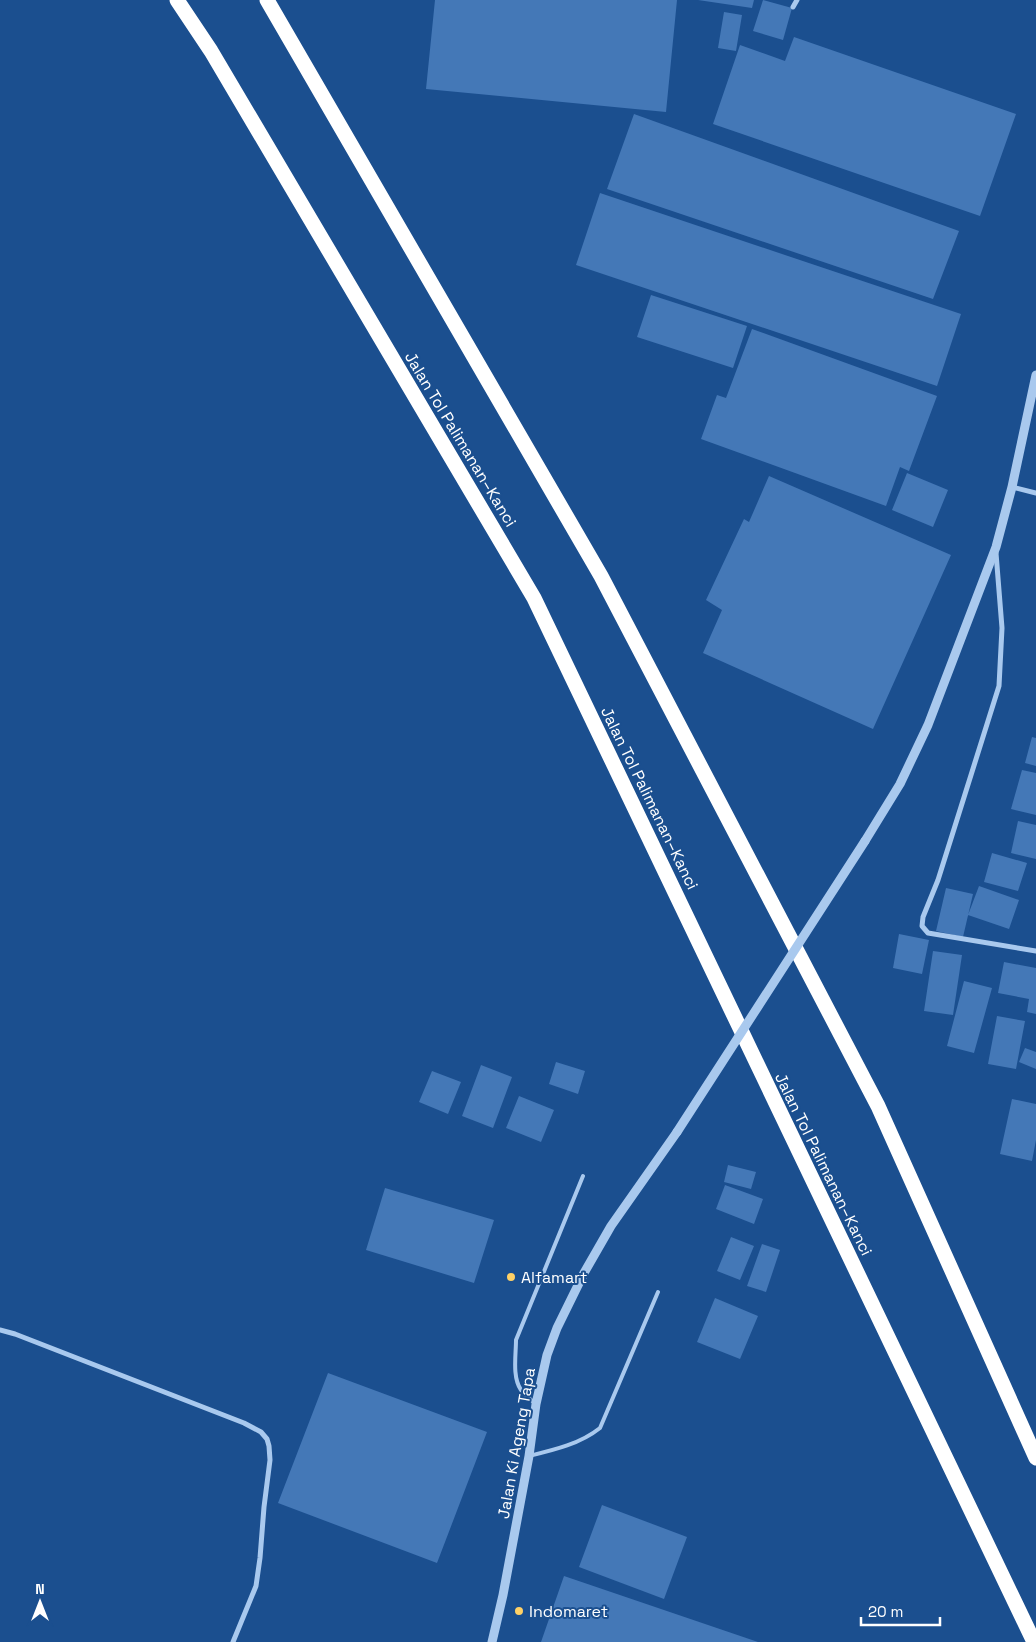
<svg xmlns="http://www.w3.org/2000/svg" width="1036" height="1642" font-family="'Space Grotesk',sans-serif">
<rect width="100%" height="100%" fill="#1b4f8f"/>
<path fill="#4478b7" d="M435 0H677L666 112 426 89Z
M698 0H754L752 8Z
M763 0 792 8 783 40 753 31Z
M724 12 742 15 736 51 718 48Z
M794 37 1016 114 980 216 713 124 740 45 785 61Z
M634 114 959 231 933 299 607 189Z
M600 193 961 314 937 386 576 265Z
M651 295 747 326 733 368 637 337Z
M752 329 937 396 909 471 900 467 886 506 701 439 717 395 726 398Z
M907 473 948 490 933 527 892 510Z
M769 476 951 555 873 729 703 653 722 610 706 600 744 519 749 522Z
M1032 737 1036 738V766L1025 763Z
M1022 770 1036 773V815L1011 809Z
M1018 821 1036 825V859L1011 853Z
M992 853 1027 863 1018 891 984 882Z
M979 886 1019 900 1009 929 968 915Z
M946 888 973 894 963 937 936 931Z
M899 934 929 940 922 974 893 968Z
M933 951 962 955 953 1015 924 1011Z
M1004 962 1036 968V1014L1027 1012 1029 999 998 993Z
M964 981 992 988 974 1053 947 1046Z
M997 1016 1025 1021 1016 1069 988 1064Z
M1025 1048 1036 1052V1069L1019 1062Z
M556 1062 585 1071 578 1094 549 1084Z
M481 1065 512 1077 493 1128 462 1116Z
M432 1071 461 1082 448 1114 419 1102Z
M519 1096 554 1110 541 1142 506 1128Z
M1012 1099 1036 1104V1140L1032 1161 1000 1154Z
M728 1165 756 1172 751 1189 724 1182Z
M725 1185 763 1199 754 1224 716 1209Z
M385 1188 494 1220 474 1283 366 1250Z
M731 1237 754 1246 740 1280 717 1271Z
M762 1244 780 1250 766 1292 747 1286Z
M715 1298 758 1316 740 1359 697 1342Z
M328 1373 487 1432 437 1563 278 1503Z
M602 1505 687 1537 664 1599 579 1567Z
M564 1576 758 1642H541Z"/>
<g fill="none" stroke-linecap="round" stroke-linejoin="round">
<path stroke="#a9c9ee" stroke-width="4" d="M535 1403C531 1400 524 1395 521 1390 512 1377 516 1355 516 1340L583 1176
M529 1456C554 1450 580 1444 600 1428L658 1292"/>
<path stroke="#a9c9ee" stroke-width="5" d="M793 7 797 0
M1012 487 1036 493
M996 553 1002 628 999 686 938 880 923 917 922 926 928 933 1036 951
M0 1330 15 1334 244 1423 261 1432 267 1439 269 1446 270 1460 264 1507 260 1558 256 1586 233 1642"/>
<path stroke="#a9c9ee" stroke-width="9" d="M865 841 900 784 928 725 996 547 1012 487 1036 375
M492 1642 503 1595 529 1456 536 1404 547 1355 557 1328 584 1273 611 1226 677 1132"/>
<path stroke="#fff" stroke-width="15" d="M177 0 211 51 534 598 1034 1642
M267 0 601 576 878 1106 1036 1458"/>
<path stroke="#a9c9ee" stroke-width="9" d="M677 1132 865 841"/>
</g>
<g fill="#ffd166" stroke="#1b4f8f" stroke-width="2">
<circle cx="511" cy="1277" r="5"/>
<circle cx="519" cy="1611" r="5"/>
</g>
<g text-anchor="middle" stroke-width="4" stroke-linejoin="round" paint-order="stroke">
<g font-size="16" fill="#fff" stroke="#1b4f8f">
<text transform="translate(461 439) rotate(59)" y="6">Jalan Tol Palimanan–Kanci</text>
<text transform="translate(650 798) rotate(64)" y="6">Jalan Tol Palimanan–Kanci</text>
<text transform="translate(824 1164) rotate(64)" y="6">Jalan Tol Palimanan–Kanci</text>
<text transform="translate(516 1443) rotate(-80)" y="6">Jalan Ki Ageng Tapa</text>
</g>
<g font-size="16" fill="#fff" stroke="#1b4f8f" text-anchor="start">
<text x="521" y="1283">Alfamart</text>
<text x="529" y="1617">Indomaret</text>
</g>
</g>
<g transform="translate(40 1602)" stroke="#1b4f8f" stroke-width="4" paint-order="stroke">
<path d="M0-4L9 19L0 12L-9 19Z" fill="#ffffff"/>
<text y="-8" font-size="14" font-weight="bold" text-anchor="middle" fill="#ffffff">N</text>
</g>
<path d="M861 1617v8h79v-8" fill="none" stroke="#ffffff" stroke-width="2.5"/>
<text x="868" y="1617" font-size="15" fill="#ffffff" stroke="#1b4f8f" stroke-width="4" paint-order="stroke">20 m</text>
</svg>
